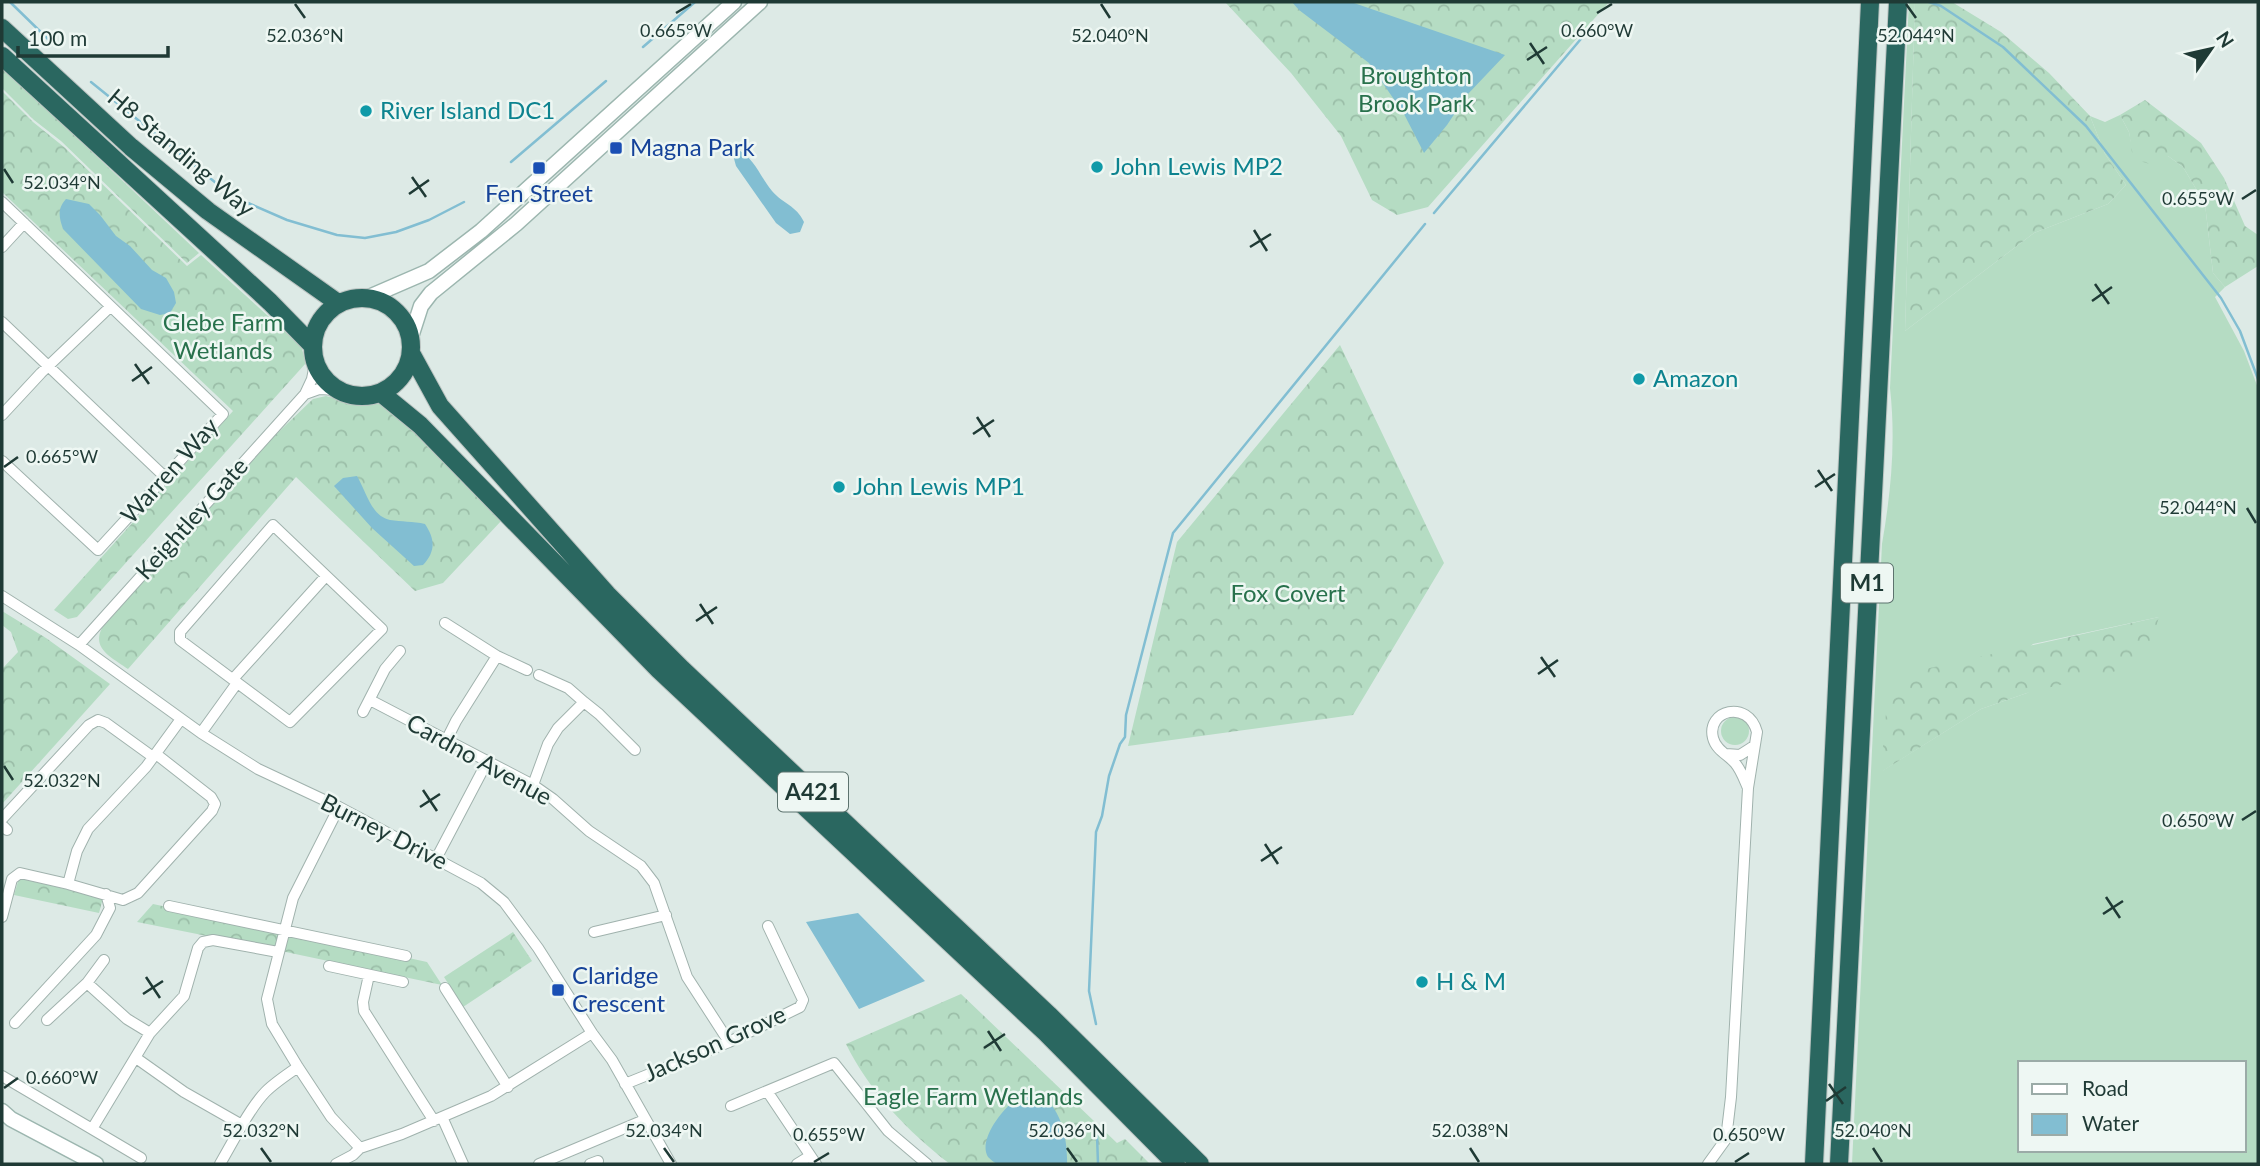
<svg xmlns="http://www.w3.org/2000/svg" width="2260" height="1166" font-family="Lato,sans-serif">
<defs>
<pattern id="forest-crowns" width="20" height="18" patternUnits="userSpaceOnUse" patternTransform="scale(1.75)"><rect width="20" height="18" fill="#b5dcc3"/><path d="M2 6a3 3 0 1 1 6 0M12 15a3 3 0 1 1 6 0" fill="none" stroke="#9bbea8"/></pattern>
</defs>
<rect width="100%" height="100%" fill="#ddeae6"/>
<path fill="#b5dcc3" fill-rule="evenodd" d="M1909 2H1915L1905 331 2034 233 2108 204 2126 185 2105 154 2090 116 2105 122 2120 115 2129 132 2134 158 2168 156 2183 167 2205 204 2213 273 2225 287 2215 297 2244 351 2258 388V1164H1852L1882 544C1891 492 1896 442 1890 388ZM2159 617 2027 693 1981 709 1882 771 2033 644ZM2020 1063H2244V1150H2020Z
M1721 731a14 14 0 1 1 28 0a14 14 0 1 1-28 0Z"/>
<path fill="url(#forest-crowns)" d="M1225 2H1609L1428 207 1397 215 1372 200 1341 136 1291 73Z
M1915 2H1952L2001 32 2049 73 2090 116 2105 154 2126 185 2108 204 2034 233 1905 331Z
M2 67 199 253 187 263 61 141 34 120 2 88Z
M2 91 33 122 64 147 187 266 201 255 301 346 306 363 77 617 68 619 54 610 233 411 2 192Z
M2145 100 2201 143 2224 178 2245 226 2258 235V266L2225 287 2213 273 2205 204 2183 167 2168 156 2153 165 2133 159 2129 132 2120 115Z
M1340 345 1444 563 1353 715 1128 746 1177 542Z
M326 396 356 404 385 400 502 520 443 583 415 591 296 477 128 669C113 658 91 649 102 628L265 445 313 399Z
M2 611 46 638 110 684 2 804V669L18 652 11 632 2 625Z
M2159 617 2145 664 2027 693 1981 709 1881 772 1889 677Z
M19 878 103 898 99 913 14 895Z
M153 904 280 931 277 950 137 922Z
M285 931 427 962 442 985 281 951Z
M513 932 532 961 463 1007 444 977Z
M961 994 1117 1143 1125 1139 1150 1164H950C908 1132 869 1091 846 1044Z"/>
<path fill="#82bed2" d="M1292 2H1351L1505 55 1467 95 1447 125 1424 153 1404 114 1369 63 1299 10Z
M735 148C756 159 758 174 772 191 783 204 796 205 804 222L800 232 790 234 776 223 736 166 733 155Z
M66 199 89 204 100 215 116 236 130 246 152 270 166 278 174 292 176 303 170 313 160 315 141 309 63 229C59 217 57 209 66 199Z
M357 476C366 491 371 516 390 520 401 522 413 521 425 524 435 539 436 551 423 565L414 566 372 528 334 486 343 478Z
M858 913 925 981 859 1009 806 922Z
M1029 1091C1060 1098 1068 1137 1067 1164H997C996 1164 989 1158 988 1157 976 1138 1011 1097 1029 1091Z"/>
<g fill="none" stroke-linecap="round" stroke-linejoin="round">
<path stroke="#82bed2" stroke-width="2.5" d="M10 2 49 40
M1929 2 1941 6 2003 47 2086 126 2221 298 2240 331 2258 379
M643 47 695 2
M91 82 216 183 248 203 287 220 337 235 365 238 396 232 429 220 464 202
M511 162 606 81
M1434 213 1591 27
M1096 1024 1089 991 1096 832 1102 816 1109 776 1120 744 1125 737 1126 715 1173 533 1425 224
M1097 1135 1098 1164"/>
<g stroke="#a0b2ad" stroke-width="12">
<path id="street" d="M2 202 223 414 98 550 2 461
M2 247 24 223
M2 322 165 477
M305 394 319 389 338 390
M2 415 41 373 110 307
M273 525 382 629 290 722 180 640V632Z
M2 596 79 645 201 733 258 769 339 807 481 883 504 902 538 948 592 1033 612 1060 671 1164
M445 623 497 656 527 670
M79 645 305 394 312 379 315 364
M233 679 326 576
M370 700 533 785 553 799 589 831 641 866 654 883 687 977 729 1042
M584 702 599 714 635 750
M363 712 385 669 400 651
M201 733 237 683
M446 741 456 721 497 656
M1726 754 1740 755 1754 746
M533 785 548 744 558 728 584 702 568 688 539 675
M339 807 293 898 267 999 272 1024 298 1067 331 1117 360 1148 402 1134 491 1096 592 1033
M2 819 89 725 98 720 106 723 153 757
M2 825 7 830
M436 859 487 762
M68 884 123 900 138 893 212 811 215 804 211 797 156 754
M169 906 406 956
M2 917 12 879 20 873 68 884 77 851 88 829 146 767 181 719
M594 932 666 915
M329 966 403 982
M369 975 363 1002 364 1011 434 1121
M87 983 127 1019 150 1033
M445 988 508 1087
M47 1020 87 983 104 960
M15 1023 96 935 110 908 106 894
M136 1058 184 1092 242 1125C261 1093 267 1088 298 1067
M2 1076 92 1129 150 1033 184 996 198 948 203 942 213 940 278 952
M625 1084 729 1042 800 1007 803 1000 768 926
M767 1091 816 1164
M731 1106 834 1063 888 1131 927 1164
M442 1117 463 1164
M92 1129 141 1158
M220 1164 242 1125
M336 1164 353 1155 360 1148
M539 1164 644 1120
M590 1164 598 1161
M797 1164 810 1156
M1708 1164 1726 1139 1731 1097 1748 788 1757 732C1748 699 1706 710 1713 738 1716 750 1728 755 1735 763 1741 770 1744 779 1748 788"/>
</g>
<g stroke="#9cb6af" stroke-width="17">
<path id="secondary" d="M369 297 429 271 481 231 734 2
M411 337 421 306 431 293 516 224 760 2
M2 1111 11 1119 96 1164"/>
</g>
<g stroke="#bcc4c2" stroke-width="20">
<path id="highway" d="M2 28 131 147 208 211 338 303
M2 56 270 302 312 345
M313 347a49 49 0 1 1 98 0a49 49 0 1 1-98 0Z
M411 353 440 406 607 594 682 669 1049 1015 1200 1164
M381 393 420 425 659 670 1045 1032 1176 1164
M1814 1164 1870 2
M1839 1164 1898 2"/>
</g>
<use href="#street" stroke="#fff" stroke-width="10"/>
<use href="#secondary" stroke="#fff" stroke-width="14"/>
<use href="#highway" stroke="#2a6760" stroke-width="18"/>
</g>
<path fill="none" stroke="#1f3a35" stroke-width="2.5" d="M295 4 305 18M1101 4 1110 18M1906 4 1916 18M676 13 691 4M1597 13 1612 4M1530 43 1544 64M1527 60 1547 47M4 169 13 183M412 177 426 197M409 194 429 180M2242 199 2256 190M1254 230 1267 251M1250 247 1271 234M2095 284 2109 304M2092 301 2112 287M135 364 149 384M132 381 152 367M977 417 990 437M973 434 994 420M4 467 18 457M1818 470 1832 491M1815 487 1835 474M2247 508 2256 523M700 604 713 624M696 621 717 607M1541 657 1555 677M1538 674 1558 660M4 766 13 780M423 790 437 811M420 807 440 794M2242 820 2256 811M1265 844 1278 864M1261 861 1282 847M2106 897 2120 918M2103 914 2123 901M146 977 160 998M143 994 163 981M988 1031 1001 1051M984 1048 1005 1034M1829 1084 1843 1104M4 1088 18 1078M1826 1101 1846 1087M261 1148 271 1162M664 1148 674 1162M1067 1148 1077 1162M1470 1148 1479 1162M1873 1148 1882 1162M814 1162 829 1153M1735 1162 1749 1153"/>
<g fill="#0f9aa8" stroke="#eef7f3" stroke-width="2.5">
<circle cx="366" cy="111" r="7"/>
<circle cx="1097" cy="167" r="7"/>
<circle cx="1639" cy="379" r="7"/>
<circle cx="839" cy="487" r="7"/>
<circle cx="1422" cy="982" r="7"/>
</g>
<g fill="#1a4fb4" stroke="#eef7f3" stroke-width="2.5">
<rect x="609" y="141" width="14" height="14" rx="3.5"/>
<rect x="532" y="161" width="14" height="14" rx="3.5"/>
<rect x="551" y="983" width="14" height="14" rx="3.5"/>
</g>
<g text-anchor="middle" stroke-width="5" stroke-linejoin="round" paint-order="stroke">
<g fill="#eef7f3" stroke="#5d736e" stroke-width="2">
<rect x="1841" y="563.5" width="52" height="39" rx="5"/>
<rect x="778" y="772.5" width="70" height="39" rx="5"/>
</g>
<g font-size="23" font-weight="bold" fill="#1f3a35">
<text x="1867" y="591">M1</text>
<text x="813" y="800">A421</text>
</g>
<g font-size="24" fill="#28714c" stroke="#eef7f3">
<text x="1416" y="84">Broughton<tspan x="1416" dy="28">Brook Park</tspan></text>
<text x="223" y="331">Glebe Farm<tspan x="223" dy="28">Wetlands</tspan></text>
<text x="1288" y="602">Fox Covert</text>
<text x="973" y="1105">Eagle Farm Wetlands</text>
</g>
<g font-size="24" fill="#0d838f" stroke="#eef7f3" text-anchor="start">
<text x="380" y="119">River Island DC1</text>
<text x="1111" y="175">John Lewis MP2</text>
<text x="1653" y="387">Amazon</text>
<text x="853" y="495">John Lewis MP1</text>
<text x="1436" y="990">H &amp; M</text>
</g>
<g font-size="24" fill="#164399" stroke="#eef7f3" text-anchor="start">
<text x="630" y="156">Magna Park</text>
<text x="539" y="202" text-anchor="middle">Fen Street</text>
<text x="572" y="984">Claridge<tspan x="572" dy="28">Crescent</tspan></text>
</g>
<g font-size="24" fill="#1f3a35" stroke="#eef7f3">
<text transform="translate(181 153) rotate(40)" y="8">H8 Standing Way</text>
<text transform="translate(170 471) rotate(-48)" y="8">Warren Way</text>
<text transform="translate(192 519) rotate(-48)" y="8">Keightley Gate</text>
<text transform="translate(479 760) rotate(29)" y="8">Cardno Avenue</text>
<text transform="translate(384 832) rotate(27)" y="8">Burney Drive</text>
<text transform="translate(715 1044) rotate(-24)" y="8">Jackson Grove</text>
</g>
</g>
<g font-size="18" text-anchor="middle" fill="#1f3a35" stroke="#eef7f3" stroke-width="5" stroke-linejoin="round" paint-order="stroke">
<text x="676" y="37">0.665°W</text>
<text x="1597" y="37">0.660°W</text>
<text x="305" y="42">52.036°N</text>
<text x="1110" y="42">52.040°N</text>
<text x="1916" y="42">52.044°N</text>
<text x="62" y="189">52.034°N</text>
<text x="2198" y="205">0.655°W</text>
<text x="62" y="463">0.665°W</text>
<text x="2198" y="514">52.044°N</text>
<text x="62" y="787">52.032°N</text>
<text x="2198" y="827">0.650°W</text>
<text x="62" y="1084">0.660°W</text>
<text x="261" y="1137">52.032°N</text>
<text x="664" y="1137">52.034°N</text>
<text x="1067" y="1137">52.036°N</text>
<text x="1470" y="1137">52.038°N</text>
<text x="1873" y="1137">52.040°N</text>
<text x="829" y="1141">0.655°W</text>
<text x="1749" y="1141">0.650°W</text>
</g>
<rect width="2260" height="1166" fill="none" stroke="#1f3a35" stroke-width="7"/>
<rect x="2018" y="1061" width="228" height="91" fill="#eef7f3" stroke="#9baba7" stroke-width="2"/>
<rect x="2032" y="1084" width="35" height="10" fill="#ffffff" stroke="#9baba7" stroke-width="2"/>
<text x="2082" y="1096" font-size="21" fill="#1f3a35">Road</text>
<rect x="2032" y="1114" width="35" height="21" fill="#82bed2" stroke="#9baba7" stroke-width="2"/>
<text x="2082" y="1131" font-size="21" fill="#1f3a35">Water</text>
<g transform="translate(2211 49) rotate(56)" stroke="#eef7f3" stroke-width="5" paint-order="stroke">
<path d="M0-5L12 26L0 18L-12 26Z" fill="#1f3a35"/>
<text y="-10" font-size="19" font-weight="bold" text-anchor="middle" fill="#1f3a35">N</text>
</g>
<path d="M18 46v10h150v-10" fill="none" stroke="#1f3a35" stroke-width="3.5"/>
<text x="28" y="46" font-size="21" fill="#1f3a35" stroke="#eef7f3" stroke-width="5" paint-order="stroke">100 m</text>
</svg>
